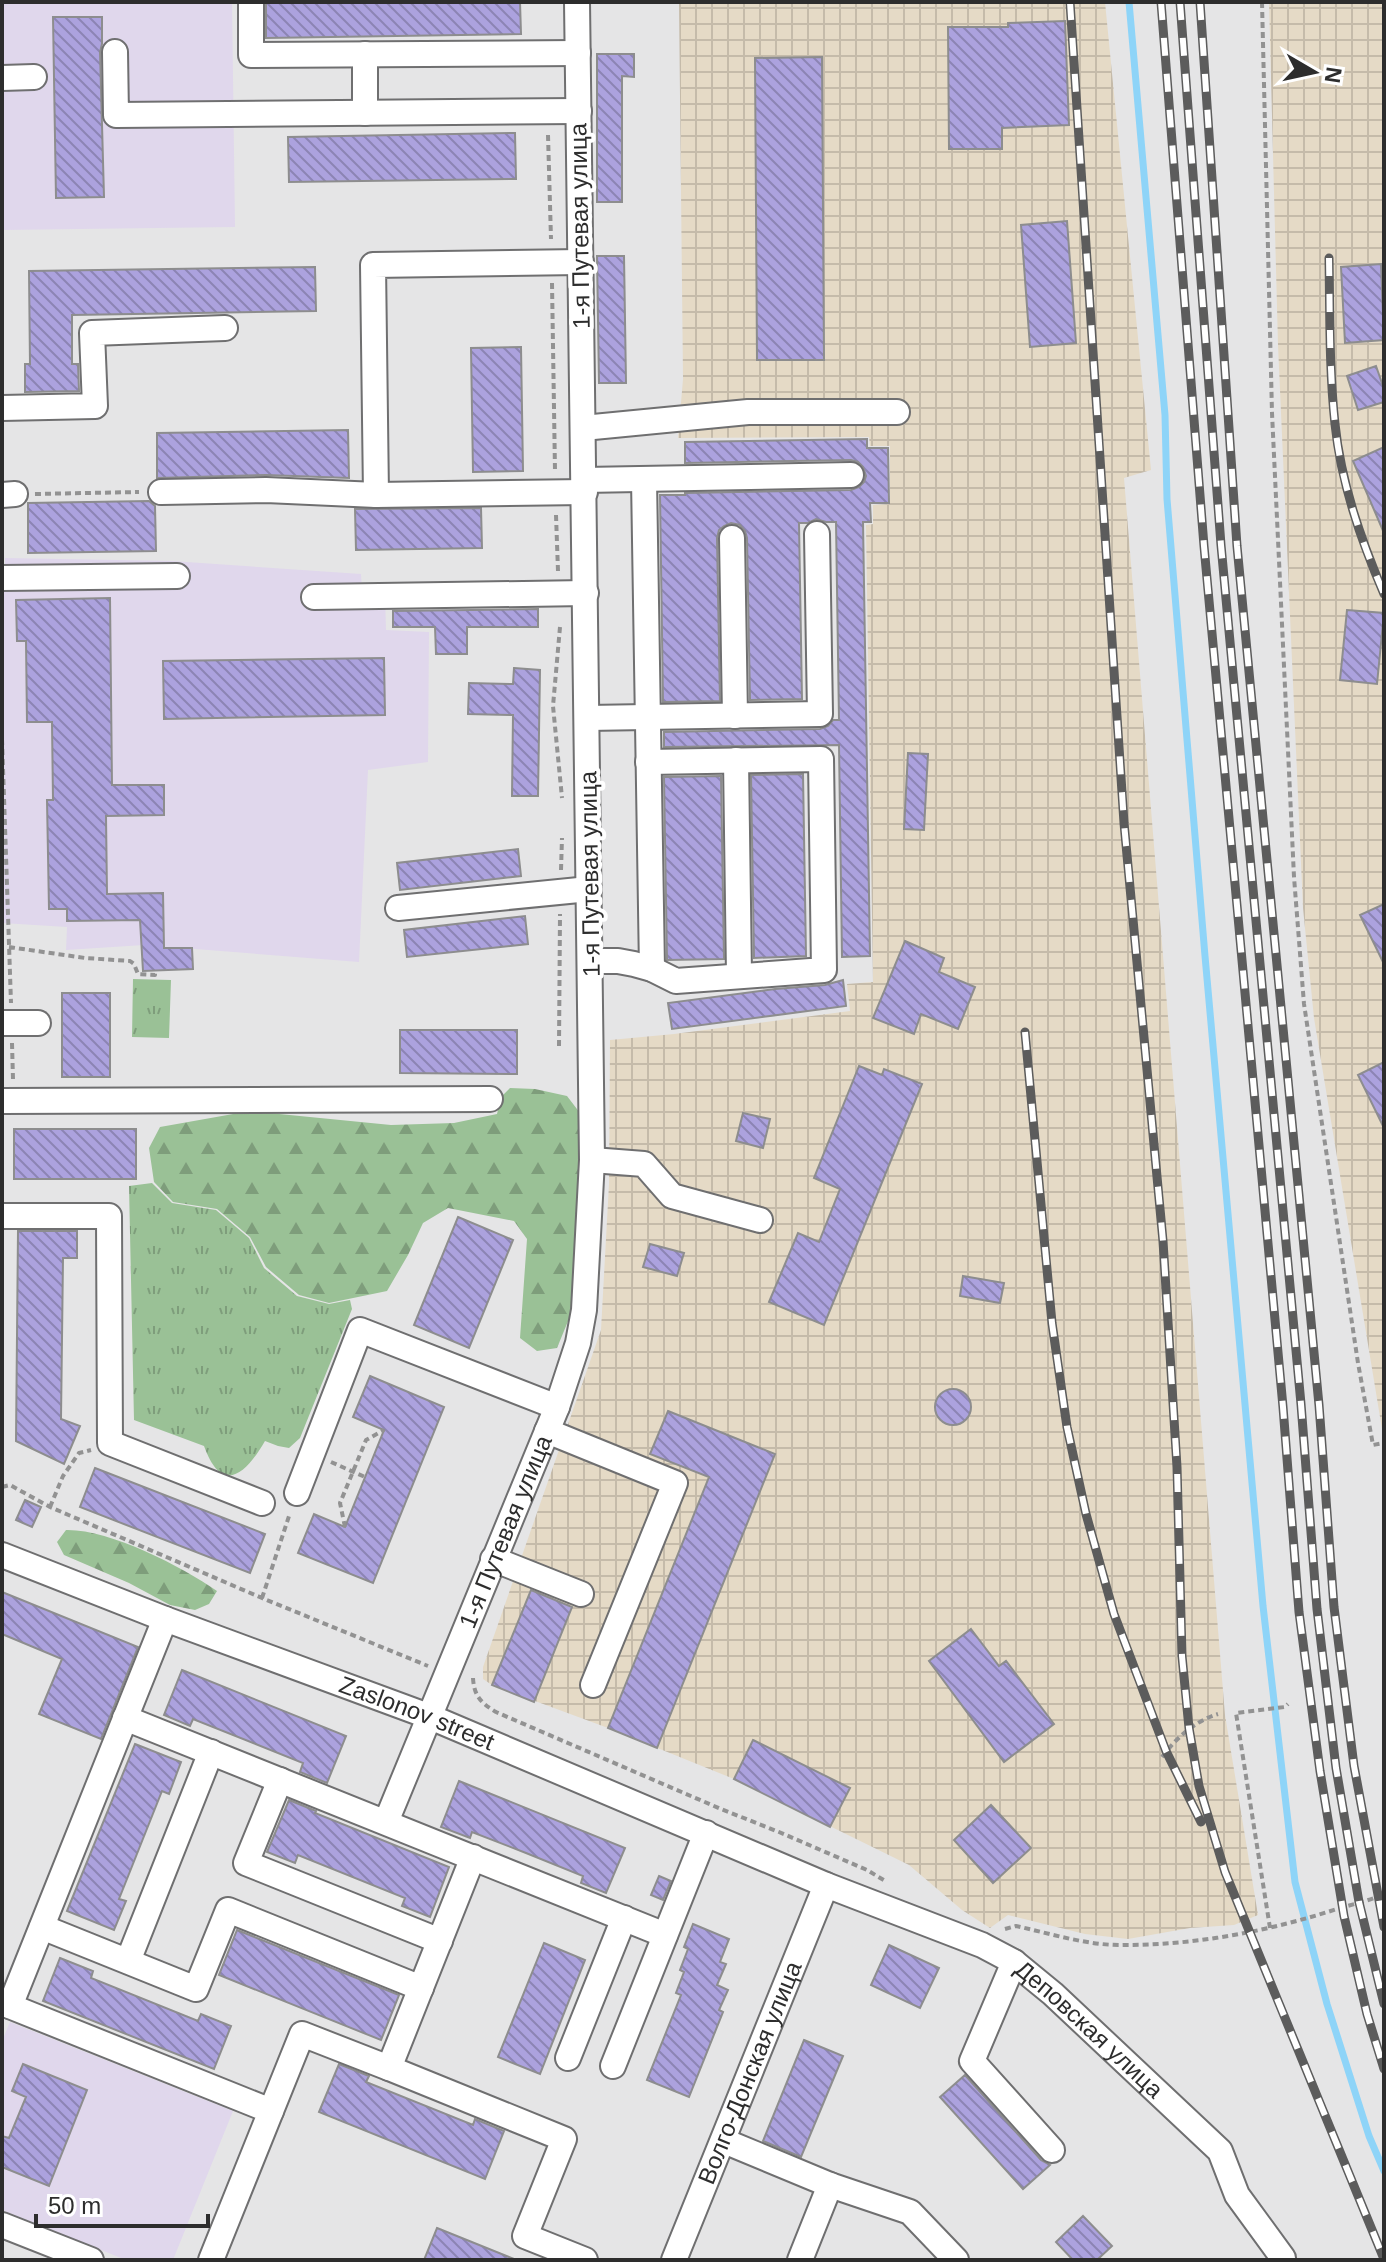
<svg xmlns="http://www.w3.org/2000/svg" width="1386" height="2262" font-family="Arial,sans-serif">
<defs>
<pattern id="industrial-grid" width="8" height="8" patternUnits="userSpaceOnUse" patternTransform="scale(2)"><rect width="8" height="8" fill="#e5dac6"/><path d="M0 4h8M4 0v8" fill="none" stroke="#c5bbaa"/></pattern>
<pattern id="grass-tufts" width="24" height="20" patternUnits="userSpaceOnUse" patternTransform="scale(2)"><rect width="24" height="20" fill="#9ac196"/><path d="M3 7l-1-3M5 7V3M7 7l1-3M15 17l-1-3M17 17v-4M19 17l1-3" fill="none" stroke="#7e9d7b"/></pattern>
<pattern id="forest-firs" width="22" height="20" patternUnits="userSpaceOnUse" patternTransform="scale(2)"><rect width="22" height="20" fill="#9ac196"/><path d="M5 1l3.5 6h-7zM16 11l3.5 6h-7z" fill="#7e9d7b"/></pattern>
<pattern id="building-back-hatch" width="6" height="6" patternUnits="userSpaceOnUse" patternTransform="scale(2)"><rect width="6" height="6" fill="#aca2de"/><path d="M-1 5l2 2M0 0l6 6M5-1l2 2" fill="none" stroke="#8c84b4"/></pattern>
</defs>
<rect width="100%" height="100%" fill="#e5e5e6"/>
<path fill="url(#industrial-grid)" d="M679 2H1105L1151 470 1124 478 1225 1715 1258 1915 1234 1925 1190 1928 1128 1939 1085 1934 1008 1915 990 1928 962 1910 909 1865 734 1779 608 1728 492 1685 483 1679V1667L601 1330 609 1184 610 1040 674 1034 850 1011 847 984 873 982 866 525 873 524V505L890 504V446H870L869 437 678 438 683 379Z
M1269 2H1384L1383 1435 1314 1018 1303 908 1278 345Z"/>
<path fill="#e0d7ec" d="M2 2H232L235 227 2 230Z
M5 558 172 561 361 574 362 591 385 593 386 630 429 632 428 762 368 770 359 962 144 945 66 950 67 927 2 923V584L5 583Z
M10 2022 233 2111 173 2260H126L2 2210V2041Z"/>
<path fill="url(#grass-tufts)" d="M133 979 171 980 169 1038 132 1037Z
M152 1183 172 1203 216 1210 249 1238 264 1268 297 1296 329 1304 350 1300 352 1309 300 1438 289 1448 278 1446 265 1441C246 1474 222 1496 204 1446L134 1420 129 1186Z"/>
<path fill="url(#forest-firs)" d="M510 1088 535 1089 567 1096 580 1113 583 1163 575 1237 579 1275 573 1309 557 1348 537 1351 520 1338 527 1239 514 1221 448 1208 423 1223 408 1255 387 1291 329 1303 299 1295 266 1267 250 1237 217 1209 173 1202 154 1182 149 1148 160 1127 250 1111 391 1125 454 1123 497 1114 501 1097Z
M66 1530C109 1529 181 1566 217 1591L209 1604 195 1610 170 1605 129 1583 64 1555 57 1542Z"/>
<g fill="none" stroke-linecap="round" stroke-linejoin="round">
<path stroke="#8ed4f8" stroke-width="7" d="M1129 2 1165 415 1167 499 1205 956 1263 1606 1295 1882 1327 2004 1369 2136 1384 2171"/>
</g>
<path fill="url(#building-back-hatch)" stroke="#8d8d8e" stroke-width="2" d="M266 2H520L521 34 266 38Z
M53 17H102V44L100 52 104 197 56 198Z
M1065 21 1069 125 1002 128V149H949L948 27H1008V23Z
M597 54H634V77L622 76V202H597Z
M822 57 824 360H757L755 58Z
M515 133 516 179 289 182 288 137Z
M1067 221 1076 343 1030 347 1021 225Z
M597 256H624L626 383H599Z
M1381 264 1384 340 1345 343 1341 267Z
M315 267 316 311 72 315V364H78L79 391 25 392V364H30L29 271Z
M521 347 523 471 473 472 471 348Z
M1376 366 1384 389V402L1358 410 1347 376Z
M348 430 349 478 266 475 157 478V433Z
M867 439V448H888L889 503H870L871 522H863L870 956 842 957 839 745 664 747V732L820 729 828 726 833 720H839L836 522H826L816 519 808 523H799L802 699 750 700 747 538 745 531 740 525 731 523 724 526 719 530 717 538 720 701 663 702 660 495H685V493L851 490 859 487 864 482 866 476 863 467 858 462 851 460 685 463V442Z
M1384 447V533L1353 461Z
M149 501 155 506 156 551 28 553V503Z
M481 508 482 548 356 550 355 509Z
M110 598 112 785H164V815L106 816 107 894 163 893 164 948H192L193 969 143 971 140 920 67 921V909H49L47 800H53L52 722H27L26 641H17L16 600Z
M538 609V627H467V654H436L435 627H393V611Z
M1347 610 1384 613 1377 684 1340 680Z
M384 658 385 715 164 719 163 661Z
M514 668 540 670 538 796H512L513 715 468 714 469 683 513 684Z
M908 753 928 754 924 830 904 829Z
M803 774 806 956 754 958 751 775Z
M721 776 724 959 667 960 664 777Z
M518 849 521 876 400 890 397 863Z
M1384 904V964L1360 915Z
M525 916 528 944 407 957 404 930Z
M905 941 944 958 939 972 975 987 958 1029 921 1014 914 1034 873 1018Z
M843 980 846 1006 672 1029 668 1003 775 989 825 985Z
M62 993H110V1077H62Z
M400 1030H517V1074L400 1073Z
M1384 1062V1128L1358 1075Z
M859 1066 882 1075 884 1069 922 1084 824 1325 769 1302 798 1233 819 1242 840 1189 814 1178Z
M743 1113 770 1119 763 1148 736 1141Z
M14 1129H136V1179H14Z
M458 1217 513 1240 469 1348 414 1325Z
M18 1231H77V1258H63L61 1419 80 1426 64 1464 16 1441Z
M650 1244 684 1253 677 1276 643 1267Z
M963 1276 1004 1283 1000 1303 960 1296Z
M370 1376 444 1407 373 1583 298 1553 314 1514 345 1527 384 1430 353 1417Z
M935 1407a18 18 0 1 1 36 0a18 18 0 1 1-36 0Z
M668 1411 775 1454 657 1748 608 1728 709 1477 650 1454Z
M95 1468 265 1534 250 1573 80 1507Z
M25 1500 41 1507 32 1527 16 1520Z
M531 1590 572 1607 534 1702 492 1685Z
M2 1592 138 1647 101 1739 39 1714 62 1659 2 1634Z
M971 1629 999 1666 1006 1661 1054 1724 1004 1762 929 1661Z
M182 1670 346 1736 327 1783 300 1772 303 1763 193 1719 190 1726 164 1715Z
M753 1740 850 1788 830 1827 734 1779Z
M135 1744 181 1762 169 1794 162 1791 119 1899 126 1901 114 1930 67 1911Z
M459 1781 625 1848 606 1893 581 1883 583 1876 526 1853 472 1832 470 1838 441 1827Z
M289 1800 316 1811 315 1813 449 1867 430 1917 402 1906 405 1898 298 1855 295 1863 267 1852Z
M991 1805 1031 1848 993 1883 954 1840Z
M659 1876 671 1881 663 1900 651 1895Z
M693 1924 729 1939 720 1962 726 1964 717 1985 728 1990 719 2010 723 2012 689 2097 647 2080 681 1995 676 1993 684 1972 680 1970 688 1949 684 1947Z
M237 1930 399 1995 381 2040 219 1975Z
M544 1943 585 1960 540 2074 498 2057Z
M889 1945 939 1968 920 2008 871 1985Z
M60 1958 93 1971 91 1978 198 2021 201 2014 231 2026 214 2069 43 2001Z
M804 2040 843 2056 801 2157 763 2141Z
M23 2064 87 2090 49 2186 2 2167V2136L9 2138 26 2097 12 2091Z
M339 2064 369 2076 366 2082 473 2125 475 2119 504 2131 485 2179 319 2112Z
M965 2075 1041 2160 1050 2165 1023 2189 940 2097Z
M1083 2216 1112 2246 1097 2260H1073L1056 2242Z
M437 2228 514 2259V2260H424Z"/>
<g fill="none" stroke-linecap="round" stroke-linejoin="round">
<g stroke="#6f6f70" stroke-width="28">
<g id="minor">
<path d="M251 2V55L578 53"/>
<path d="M115 52 116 115 579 111"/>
<path d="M365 54V113"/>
<path d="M2 78 34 77"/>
<path d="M2 408 95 406 92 333 225 328"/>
<path d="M583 428 748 412H897"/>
<path d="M644 479 652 969"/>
<path d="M584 480 851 475"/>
<path d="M161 492 266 490 376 495 585 492"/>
<path d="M2 495 15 494"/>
<path d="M376 495 373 265 581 262"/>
<path d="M732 538 735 716"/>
<path d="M2 578 177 576"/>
<path d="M314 597 586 593"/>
<path d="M588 718 820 714 817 534"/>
<path d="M736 760 739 975"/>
<path d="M398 908 589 889"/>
<path d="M591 961H618L634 964 652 969 676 981 824 970 821 759 648 762"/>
<path d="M2 1023H38"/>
<path d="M2 1101 490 1099"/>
<path d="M592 1160 644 1164 672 1196 760 1220"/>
<path d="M2 1216H109L110 1443 262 1503"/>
<path d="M547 1431 675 1483 593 1685"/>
<path d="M297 1493 360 1330 557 1407"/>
<path id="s1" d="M2 1555 165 1619 428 1716 826 1885 982 1945 1014 1962 1053 1994 1220 2151 1237 2195 1283 2258"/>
<path d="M493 1559 581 1594"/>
<path d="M125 1718 665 1935"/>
<path d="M280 1780 246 1863 440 1941"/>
<path id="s2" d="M386 1822 557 1407 578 1343 584 1310 592 1160 577 2"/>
<path d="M42 1927 196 1989 228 1910 421 1988"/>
<path d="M128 1961 211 1752"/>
<path d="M1014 1962 972 2061 1052 2150"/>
<path d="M2 2003 271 2111"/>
<path d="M10 2006 165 1619"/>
<path d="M568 2058 624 1918"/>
<path d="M613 2066 706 1833"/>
<path d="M389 2068 564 2139 525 2236 585 2260"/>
<path d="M724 2141 830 2185 910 2212 956 2260"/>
<path d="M2 2225 91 2260"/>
<path d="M211 2260 302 2034 389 2068 473 1857"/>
<path id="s3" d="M674 2260 826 1885"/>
<path d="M800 2260 830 2185"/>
</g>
</g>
<path stroke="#929292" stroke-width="4" stroke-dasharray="6 4" stroke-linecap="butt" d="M1262 2 1272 413 1294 877 1304 1004 1358 1363 1373 1445 1384 1443
M548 135 551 239
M552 283 555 471
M35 494 139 492
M556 515 558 571
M560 627 553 706 562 798
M2 739 11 1003
M561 870 562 838
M9 947 85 958 130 961 134 964 138 974 155 975V970
M12 1043 13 1079
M559 1046 560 914
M331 1462 365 1477
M2 1487 10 1485 50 1507 262 1598 428 1666
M50 1507 63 1476 79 1453 91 1450
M345 1527 340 1503 366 1440 384 1430
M262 1598 290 1513
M473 1678C474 1696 481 1703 496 1712L721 1809 779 1832 867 1870 887 1882
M1162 1757C1177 1737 1195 1721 1218 1714
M1270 1928 1236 1713 1285 1707 1288 1704
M1005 1929 1016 1926C1052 1934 1089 1946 1125 1945 1197 1945 1269 1931 1337 1909 1353 1904 1369 1901 1384 1894"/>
<use href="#minor" stroke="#fff" stroke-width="24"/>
<g stroke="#5c5c5c" stroke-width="9">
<path id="rail" d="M1070 2 1124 823 1163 1241 1177 1467 1182 1656 1189 1728 1199 1786 1225 1872 1384 2259
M1161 2 1204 546 1283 1407 1299 1612 1320 1771 1344 1916 1367 2014 1384 2069
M1180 2 1221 545 1301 1404 1317 1609 1336 1768 1359 1902 1384 2004
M1200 2 1237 546 1319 1405 1334 1607 1354 1766 1384 1927
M1329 258C1330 313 1329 369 1335 424 1341 483 1361 540 1384 594
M1025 1032 1052 1323 1067 1427 1086 1514 1114 1614 1166 1751 1201 1822"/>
</g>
<use href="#rail" stroke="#fff" stroke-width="6" stroke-dasharray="18" stroke-linecap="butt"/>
</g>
<g text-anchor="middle" stroke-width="8" stroke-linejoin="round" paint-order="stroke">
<g font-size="24" fill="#2d2d2d" stroke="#fff">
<text transform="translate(580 226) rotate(-91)" y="8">1-я Путевая улица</text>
<text transform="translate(590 874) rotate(-91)" y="8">1-я Путевая улица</text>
<text dy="8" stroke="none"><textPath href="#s2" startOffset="314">1-я Путевая улица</textPath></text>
<text dy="8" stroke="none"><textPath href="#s1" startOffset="444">Zaslonov street</textPath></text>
<text dy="8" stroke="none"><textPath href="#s1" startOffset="1192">Деповская улица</textPath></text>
<text dy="8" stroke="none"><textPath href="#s3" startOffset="202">Волго-Донская улица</textPath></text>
</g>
</g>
<rect width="1386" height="2262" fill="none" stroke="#2d2d2d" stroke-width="8"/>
<g transform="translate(1314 72) rotate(99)" stroke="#ffffff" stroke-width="6" paint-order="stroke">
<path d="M0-6L14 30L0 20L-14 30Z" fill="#2d2d2d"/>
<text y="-12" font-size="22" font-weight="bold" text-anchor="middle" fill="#2d2d2d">N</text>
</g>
<path d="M36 2214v12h172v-12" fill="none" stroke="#2d2d2d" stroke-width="4"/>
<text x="48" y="2214" font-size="24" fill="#2d2d2d" stroke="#ffffff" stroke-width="6" paint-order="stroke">50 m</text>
</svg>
